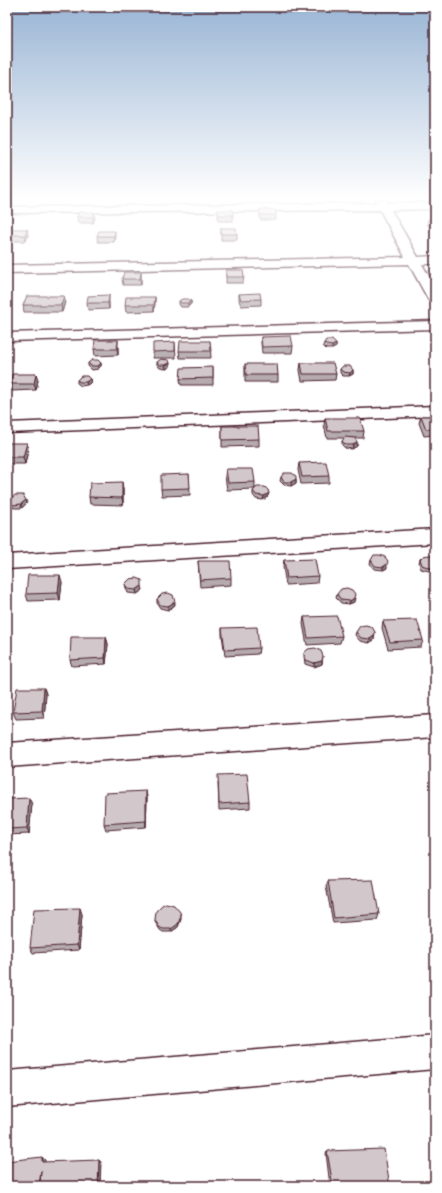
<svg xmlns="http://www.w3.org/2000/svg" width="442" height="1193" font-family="'Gochi Hand',sans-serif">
<rect width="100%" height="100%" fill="#fff"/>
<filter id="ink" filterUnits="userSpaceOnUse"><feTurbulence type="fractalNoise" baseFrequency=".025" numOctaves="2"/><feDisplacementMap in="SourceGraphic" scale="8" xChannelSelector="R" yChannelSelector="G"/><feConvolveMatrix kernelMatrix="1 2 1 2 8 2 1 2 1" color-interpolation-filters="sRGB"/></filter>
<g filter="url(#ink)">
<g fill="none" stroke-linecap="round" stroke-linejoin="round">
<g stroke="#4a1f2b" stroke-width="3">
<path id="minor" d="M375 200H386L387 203H435V209L391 210 418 257 435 256V264H422L435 287V303L430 302 428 299 409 264 7 273V265L405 257 380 210 7 213V207L376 203Z
M435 321V329L7 341V333Z
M435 406V416L7 433V423Z
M435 529V543L7 569V555Z
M435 715V737L7 767V743Z
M435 1035V1069L7 1107V1071Z"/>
</g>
<use href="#minor" fill="#fff" fill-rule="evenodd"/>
</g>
<path fill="#b5abaf" stroke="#4a1f2b" d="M260 209 276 215V220H260Z
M218 210 233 215V221H218Z
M79 212 95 218 93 223H78L77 217Z
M428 219H435V232H432L427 224Z
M221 228 237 234V240H221Z
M8 235H28L26 241H9Z
M97 236H115L114 242H98Z
M226 270 244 277 243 283H226Z
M141 272V285H123L122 279Z
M239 294 261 299V305L241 306 239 300Z
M155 297V303L154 311 126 312 125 305Z
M179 301H191V304L188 307H181L179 304Z
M65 302 62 312H24L23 305Z
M109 302V309L88 310 87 303Z
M261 337 293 346 292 353H262L261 343Z
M210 341 211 358H180L179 351Z
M175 342 176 358H153V352Z
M324 343 336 344V347L332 349H326L323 346Z
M118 346V355L95 356 94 349Z
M157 362 170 367 166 369 160 368 157 365Z
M88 363H101V366L98 369 92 370 88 366Z
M301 363 336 374 335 380 302 381 300 370Z
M245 364 278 375V382H245Z
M213 367V385H181L180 379Z
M340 369 353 370V374L349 376H343L340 373Z
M36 374 38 380 36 390 11 391 10 384Z
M90 379 91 382 87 385 81 386 77 383V380Z
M421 416H435V435L424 436 419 423Z
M325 418 364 431 363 438H349L357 442V446L352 449 345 448 342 445V441L345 438H327L324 425Z
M222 426 259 439V446L222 447Z
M7 443 28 450 25 464H7Z
M299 463 329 476V483L301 484 298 470Z
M226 469 255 482V489L268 496 263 500 256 499 253 495V491L255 489 227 490 225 476Z
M189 474 190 495 162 496 161 489Z
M281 477 296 479V483L291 486 284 485 280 481Z
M123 489V505L90 504 89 497Z
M10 502 27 503 22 508H14L11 506Z
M435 558V569L429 571 421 569 419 563 420 559Z
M284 560 318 576 317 583 286 585 283 567Z
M371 560 387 568 383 570 374 569 370 564Z
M198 561 231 578V585L200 587Z
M62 582 60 600 28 601 26 594Z
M125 584 143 590 137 594 128 593 126 588Z
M337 594 354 602 349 604 341 603 336 598Z
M157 599 175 605 168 610 160 608 157 603Z
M304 617 342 636 340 643 307 645 303 624Z
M383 621 423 640 421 647 388 649 382 628Z
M222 628 259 648 258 654 225 656 222 635Z
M356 632H375L374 640 369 643 360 641 355 635Z
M106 637 108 644 106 664 72 666 70 660Z
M304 653 323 656 322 664 314 667 305 664 304 656Z
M44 688 46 694 44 718 16 719 13 712Z
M218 782 250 802V808L219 810Z
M146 791 147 798 146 827 106 830 104 824Z
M7 799 32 804 29 834 7 835Z
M328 881 379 914 377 920 333 923 326 886Z
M82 914 79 950 33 953 30 948Z
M181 919 178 927 171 932H163L160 930 155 922V920Z
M327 1151 390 1186H330L326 1153Z"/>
<path fill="#938b8e" stroke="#4a1f2b" d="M94 212 95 218 93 223V217Z
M27 229 28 235 26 241 25 235Z
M115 231V236L114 242V236Z
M141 272V285L140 279Z
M109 295V309L108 303Z
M64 296 65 302 62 312 61 305Z
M155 297V303L154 311V305Z
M191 301V304L188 307V303Z
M118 340V355L117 349Z
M336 344V347L332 349V346Z
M101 363V366L98 369V366Z
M170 363V367L166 369 165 365Z
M353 370V374L349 376 350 373Z
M36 374 38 380 36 390 34 384Z
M90 379 91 382 87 385 86 382Z
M357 442V446L352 449 353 445Z
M27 443 28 450 25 464 23 457Z
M296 479V483L291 486V482Z
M122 482 123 489V505L122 498Z
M269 493 268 496 263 500 264 496Z
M26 500 27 503 22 508 21 504Z
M387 564V568L383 570V567Z
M435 566V569L429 571 430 568Z
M60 575 62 582 60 600 58 593Z
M142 586 143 590 137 594 136 590Z
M355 598 354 602 349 604 350 601Z
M175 602V605L168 610V606Z
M374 636V640L369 643 370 639Z
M106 637 108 644 106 664 105 658Z
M322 661V664L314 667V663Z
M44 688 46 694 44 718 42 711Z
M146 791 147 798 146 827Z
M29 798 32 804 29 834 27 828Z
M80 908 82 914 79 950 77 945Z
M181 916V919L178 927 171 932V929Z
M42 1157 45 1160V1164L42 1162Z
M99 1160 101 1162 100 1186H98Z"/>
<path fill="#d2c7cb" stroke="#4a1f2b" d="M260 209 275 210 276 215H260Z
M218 210H233V215H218Z
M79 212H94L93 217H77Z
M428 219H435V226H433Z
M221 228H236L237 234H221Z
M11 229H27L25 235H8Z
M99 231H115L114 236H97Z
M226 270H243L244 277H226Z
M124 272H141L140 279H122Z
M260 293 261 299 241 300 239 294Z
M109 295 108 303H87L88 296Z
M27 296H64L61 305H23Z
M126 297H155L154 305H125Z
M182 299H188L191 301 188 303H181L179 301Z
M291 336 293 346 262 347 261 337Z
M95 340H118L117 349H94Z
M326 340H332L336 344 332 346 326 345 324 343Z
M180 341H210L211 351H179Z
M175 342V351L153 352V343Z
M161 359 169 360 170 363 165 365H159L157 362Z
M92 360H98L101 363 98 366H91L88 363Z
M301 363H333L336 374H303Z
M245 364H277L278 375H246Z
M343 366H350L353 370 350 373 343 372 340 369Z
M213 367V378L180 379 181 368Z
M12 374H36L34 384H10Z
M81 376H87L90 379 86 382H80L77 380Z
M421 416H435V429H426Z
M325 418H360L364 431H328Z
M222 426H258L259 439 222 440Z
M345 437 355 438 357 442 353 445H346L342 441Z
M7 443H27L23 457H7Z
M326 462 329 476 302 477 299 463Z
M226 469H253L255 482 228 483Z
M284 473H292L296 476V479L291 482H284L281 477Z
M189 474 190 488 161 489V475Z
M122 482V498L89 497 90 483Z
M257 487H265L268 490 269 493 264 496 256 495 253 491Z
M15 495H23L26 500 21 504 13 505 10 502V499Z
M374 555H380L385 557 388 561 387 564 383 567 375 566 371 560Z
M429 555 435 558V566L430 568 422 565 420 559 423 556Z
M315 559 318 576 287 578 284 560Z
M198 561H230L231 578 200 580Z
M28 575H60L58 593 26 594Z
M137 578 142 580V586L136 590 128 589 125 584 130 579Z
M347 588 352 590 355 594 354 598 350 601 341 600 337 594 341 589Z
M168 593 173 595 175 602 168 606 160 605 157 599 162 594Z
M337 616 342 636 308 638 304 617Z
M417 620 423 640 390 642 383 621Z
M366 625 372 627 375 632 374 636 370 639 361 638 356 632 360 626Z
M257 627 259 648 225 650 222 628Z
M71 637H106L105 658 70 660Z
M315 648 321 651 323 656 322 661 314 663 306 660 304 653 308 649Z
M17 688H44L42 711 13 712Z
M247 774 250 802 219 804 218 775Z
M146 791V821L104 824 105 793Z
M29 798 27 828 7 829V799Z
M373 880 379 914 334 918 328 881Z
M166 903 174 905 180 912 181 916 178 924 171 929H163L159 927 155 920 156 911 162 905Z
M80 908 77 945 30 948 34 909Z
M384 1149 390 1186H333L327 1151Z
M42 1157V1162L99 1160 98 1186H40L41 1171 39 1186H7V1161Z"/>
</g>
<linearGradient id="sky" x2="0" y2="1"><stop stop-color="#98b4d4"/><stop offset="0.54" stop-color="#fff"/><stop offset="1" stop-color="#fff" stop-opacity="0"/></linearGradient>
<rect width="442" height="367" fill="url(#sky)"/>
<rect width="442" height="1193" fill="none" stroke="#fff" stroke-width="24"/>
<rect x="12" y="12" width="418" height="1169" fill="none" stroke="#4a1f2b" stroke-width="1.5" filter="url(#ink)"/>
</svg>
